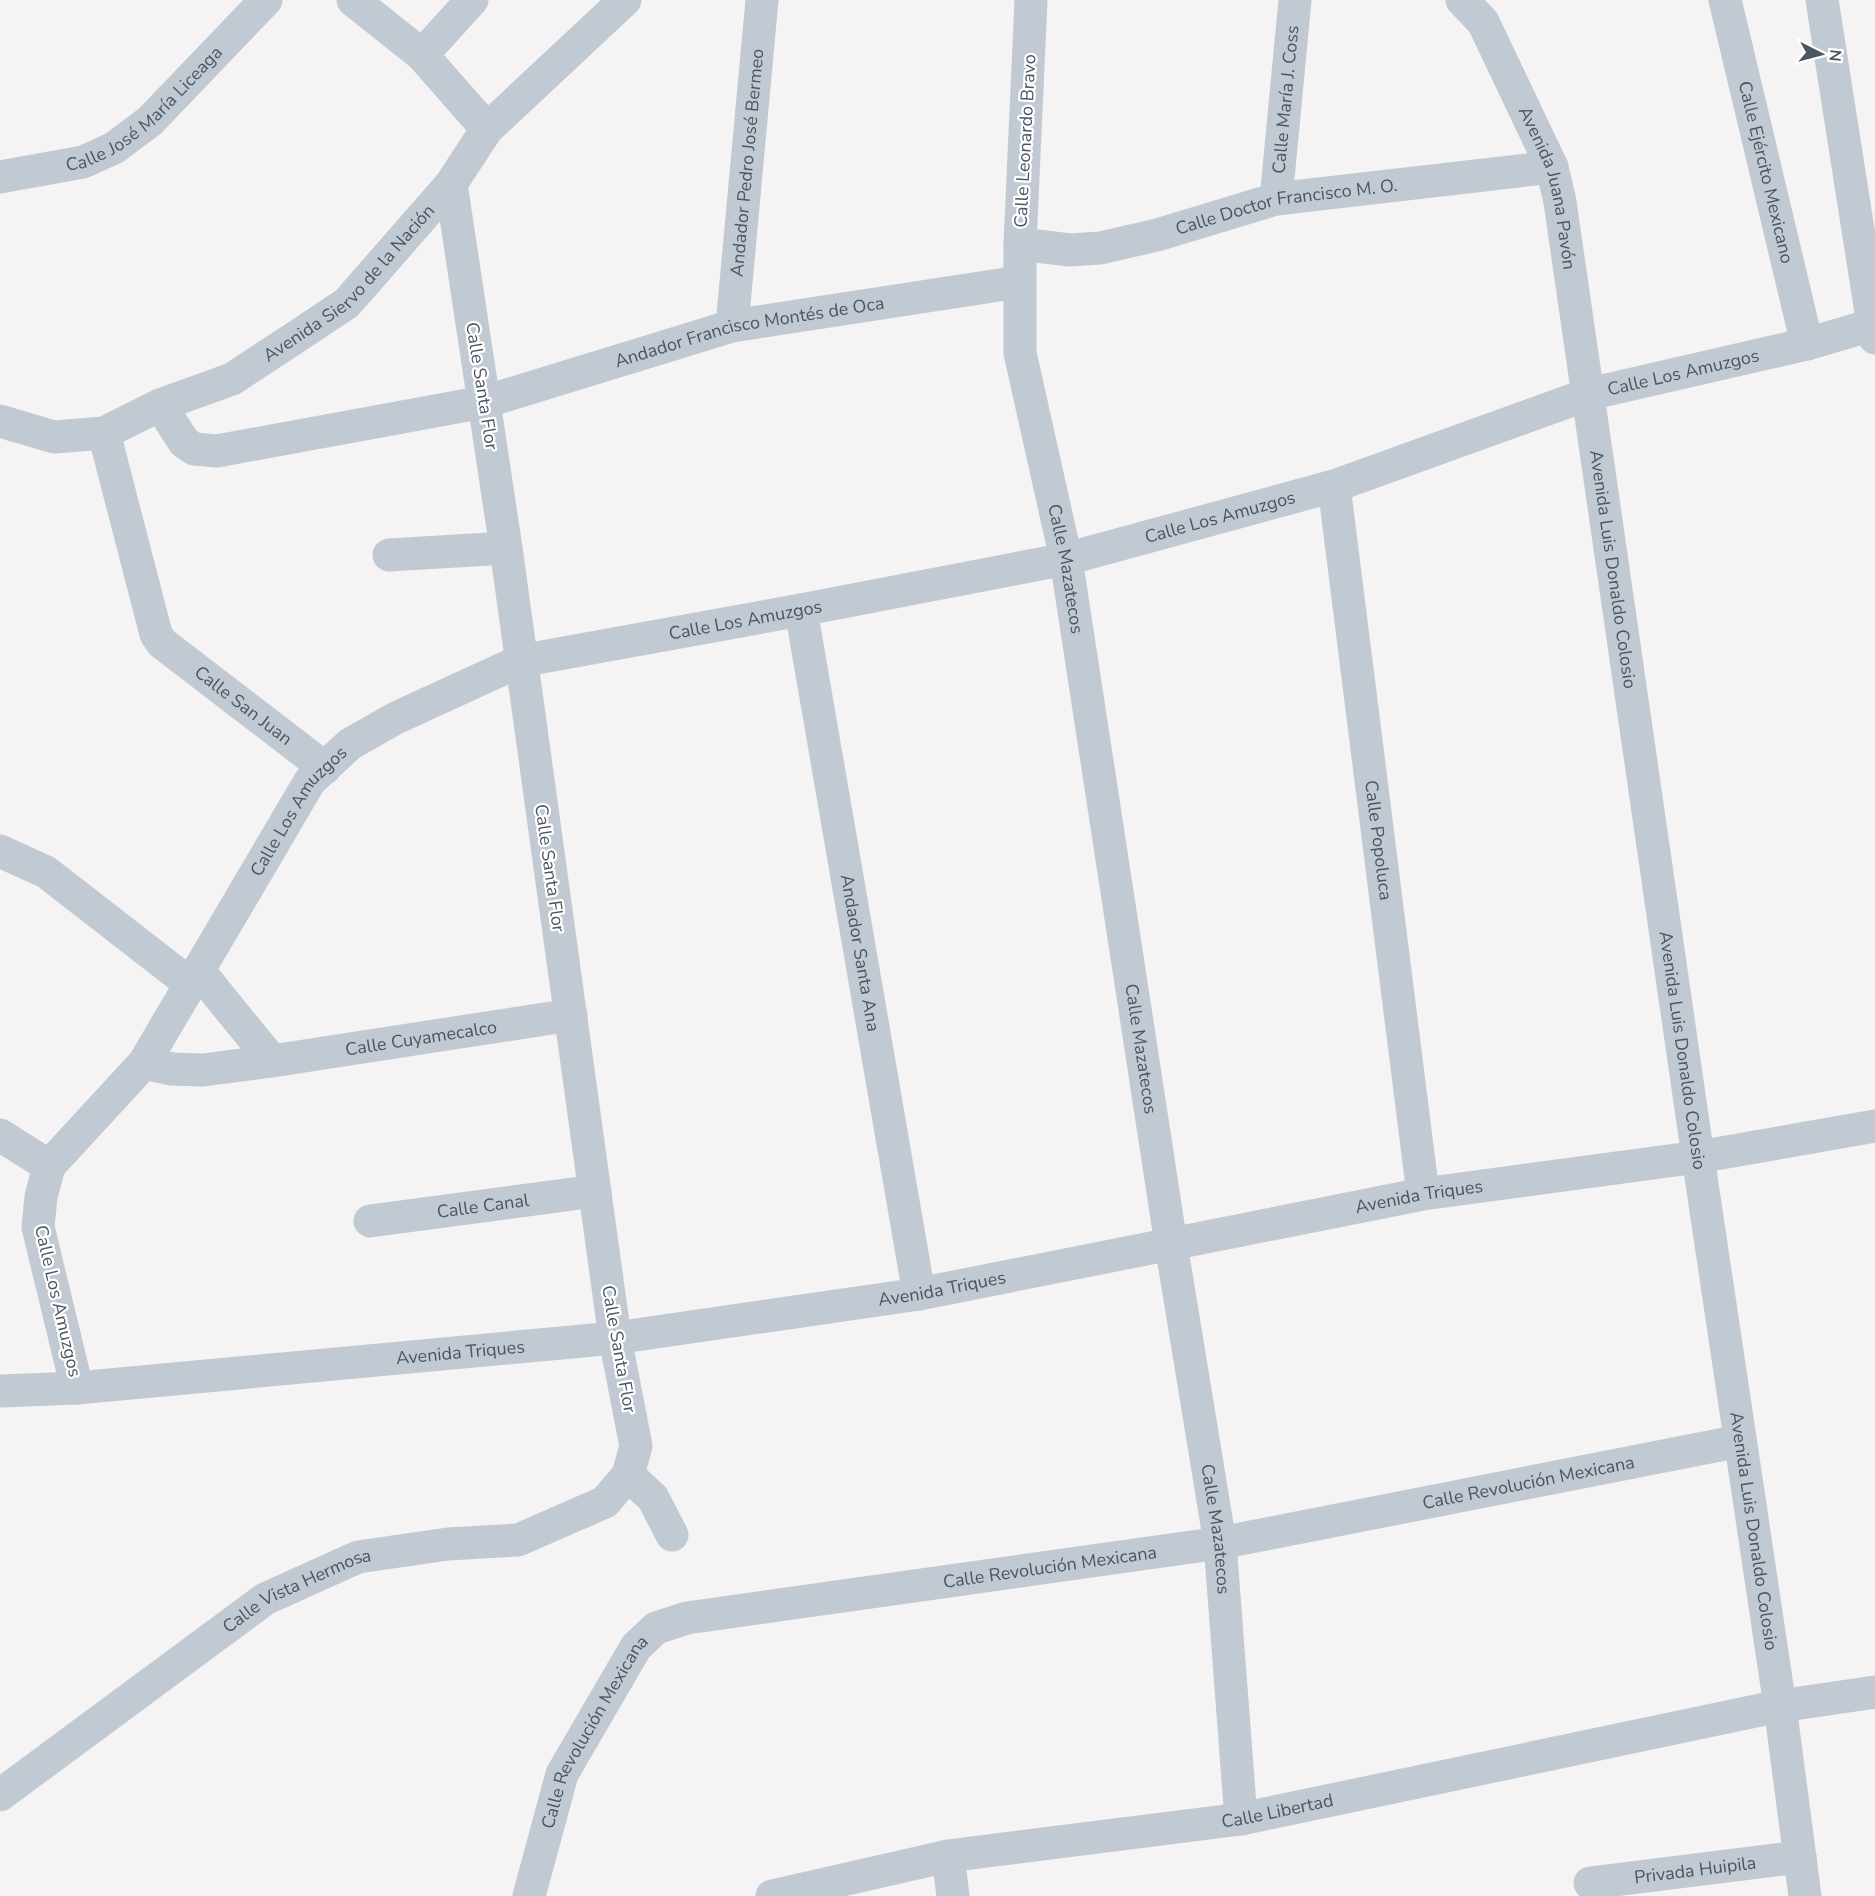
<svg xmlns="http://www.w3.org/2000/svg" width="1875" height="1896" font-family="'Nunito Sans',sans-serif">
<rect width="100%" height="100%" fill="#f5f3f3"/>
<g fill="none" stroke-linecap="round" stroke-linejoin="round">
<g stroke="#c1cad2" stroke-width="33">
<path d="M353 0 422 55 487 129"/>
<path id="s1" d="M1031 0 1020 244V353L1066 559 1171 1244 1220 1543 1241 1819"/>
<path id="s2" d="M1462 0 1483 22 1552 167 1560 202 1698 1157 1780 1706 1805 1896"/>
<path id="s3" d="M1725 0 1807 344"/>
<path d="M1822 0 1875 338"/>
<path d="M422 55 472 0"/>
<path id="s4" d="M0 177 83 162 114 148 150 121 266 0"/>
<path id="s5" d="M1276 199 1295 0"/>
<path id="s6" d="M1020 244 1070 250 1100 248 1157 235 1276 199 1552 167"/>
<path id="s7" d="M732 326 762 0"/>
<path id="s8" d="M160 405 184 442 194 449 217 451 484 402 732 326 1019 282"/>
<path id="s9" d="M0 421 54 437 104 433 160 405 232 379 293 339 347 303 451 184 487 129 625 0"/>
<path id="s10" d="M104 433 156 634 162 643 325 768"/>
<path id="s11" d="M1334 486 1423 1194"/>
<path d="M389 555 506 548"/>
<path id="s12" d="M801 610 919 1294"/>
<path d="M0 851 46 872 189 983"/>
<path d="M198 970 272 1061"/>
<path id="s13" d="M144 1063 172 1069 203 1070 272 1061 571 1015"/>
<path d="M0 1135 49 1166"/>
<path id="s14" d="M370 1221 595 1191"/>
<path id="s15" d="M77 1388 38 1227 41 1197 49 1166 144 1063 310 781 350 744 396 718 520 661 801 610 1066 559 1334 486 1589 394 1807 344 1875 324"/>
<path id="s16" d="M0 1391 77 1388 615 1338 919 1294 1423 1194 1698 1157 1875 1126"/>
<path d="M628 1475 653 1498 672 1535"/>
<path id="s17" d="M0 1795 265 1599 358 1557 448 1544 518 1540 605 1502 628 1475 636 1446 615 1338 506 548 451 184"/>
<path d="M948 1856 953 1896"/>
<path id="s18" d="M1590 1883 1800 1857"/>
<path id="s19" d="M529 1896 562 1774 636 1647 656 1628 687 1618 1220 1543 1740 1441"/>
<path id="s20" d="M772 1896 948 1856 1241 1819 1780 1706 1875 1692"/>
</g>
</g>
<g text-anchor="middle" stroke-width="4.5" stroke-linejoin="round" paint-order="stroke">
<g font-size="18" fill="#4a5661" stroke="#fff">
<text dy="6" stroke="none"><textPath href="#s5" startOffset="100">Calle María J. Coss</textPath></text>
<text dy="6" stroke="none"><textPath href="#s4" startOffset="165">Calle José María Liceaga</textPath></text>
<text transform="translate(1025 141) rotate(-87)" y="6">Calle Leonardo Bravo</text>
<text dy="6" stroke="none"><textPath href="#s7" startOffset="164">Andador Pedro José Bermeo</textPath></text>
<text dy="6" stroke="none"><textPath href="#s3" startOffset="177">Calle Ejército Mexicano</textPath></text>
<text dy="6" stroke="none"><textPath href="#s2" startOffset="210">Avenida Juana Pavón</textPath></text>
<text dy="6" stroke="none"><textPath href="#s6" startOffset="272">Calle Doctor Francisco M. O.</textPath></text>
<text dy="6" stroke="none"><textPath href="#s9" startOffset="398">Avenida Siervo de la Nación</textPath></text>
<text dy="6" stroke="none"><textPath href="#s8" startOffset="626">Andador Francisco Montés de Oca</textPath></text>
<text dy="6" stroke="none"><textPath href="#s15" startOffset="2140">Calle Los Amuzgos</textPath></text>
<text transform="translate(482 386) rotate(81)" y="6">Calle Santa Flor</text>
<text dy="6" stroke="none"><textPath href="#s15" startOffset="1654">Calle Los Amuzgos</textPath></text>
<text dy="6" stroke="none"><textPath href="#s1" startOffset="574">Calle Mazatecos</textPath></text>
<text dy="6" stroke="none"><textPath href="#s2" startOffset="598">Avenida Luis Donaldo Colosio</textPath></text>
<text dy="6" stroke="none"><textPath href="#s15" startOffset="1168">Calle Los Amuzgos</textPath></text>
<text dy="6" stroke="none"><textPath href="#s10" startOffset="321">Calle San Juan</textPath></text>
<text dy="6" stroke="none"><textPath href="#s15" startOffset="664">Calle Los Amuzgos</textPath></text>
<text dy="6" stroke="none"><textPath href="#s11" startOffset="357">Calle Popoluca</textPath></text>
<text transform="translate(550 868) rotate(82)" y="6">Calle Santa Flor</text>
<text dy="6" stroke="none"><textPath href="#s12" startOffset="348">Andador Santa Ana</textPath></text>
<text dy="6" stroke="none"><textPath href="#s13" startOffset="280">Calle Cuyamecalco</textPath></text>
<text dy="6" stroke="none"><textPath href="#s1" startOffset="1060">Calle Mazatecos</textPath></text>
<text dy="6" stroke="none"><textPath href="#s2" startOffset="1084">Avenida Luis Donaldo Colosio</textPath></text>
<text dy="6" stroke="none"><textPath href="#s16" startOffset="1434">Avenida Triques</textPath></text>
<text dy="6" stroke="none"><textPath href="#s14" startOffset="114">Calle Canal</textPath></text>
<text dy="6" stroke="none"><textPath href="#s16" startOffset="948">Avenida Triques</textPath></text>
<text transform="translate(58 1301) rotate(77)" y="6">Calle Los Amuzgos</text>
<text transform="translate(619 1349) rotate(80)" y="6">Calle Santa Flor</text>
<text dy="6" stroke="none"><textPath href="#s16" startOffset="462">Avenida Triques</textPath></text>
<text dy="6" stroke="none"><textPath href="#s19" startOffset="1186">Calle Revolución Mexicana</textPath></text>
<text dy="6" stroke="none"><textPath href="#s1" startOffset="1546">Calle Mazatecos</textPath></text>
<text dy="6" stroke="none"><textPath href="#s2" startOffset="1570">Avenida Luis Donaldo Colosio</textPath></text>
<text dy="6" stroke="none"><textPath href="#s19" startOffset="700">Calle Revolución Mexicana</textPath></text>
<text dy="6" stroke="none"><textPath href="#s17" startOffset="362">Calle Vista Hermosa</textPath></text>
<text dy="6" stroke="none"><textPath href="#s19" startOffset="178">Calle Revolución Mexicana</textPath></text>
<text dy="6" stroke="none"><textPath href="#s20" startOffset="513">Calle Libertad</textPath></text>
<text dy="6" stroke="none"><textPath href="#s18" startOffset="106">Privada Huipila</textPath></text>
</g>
</g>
<g transform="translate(1821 54) rotate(96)" stroke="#ffffff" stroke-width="4.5" paint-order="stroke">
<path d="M0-4.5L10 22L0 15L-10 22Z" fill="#4a5661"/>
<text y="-9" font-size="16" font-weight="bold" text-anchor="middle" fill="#4a5661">N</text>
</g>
</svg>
